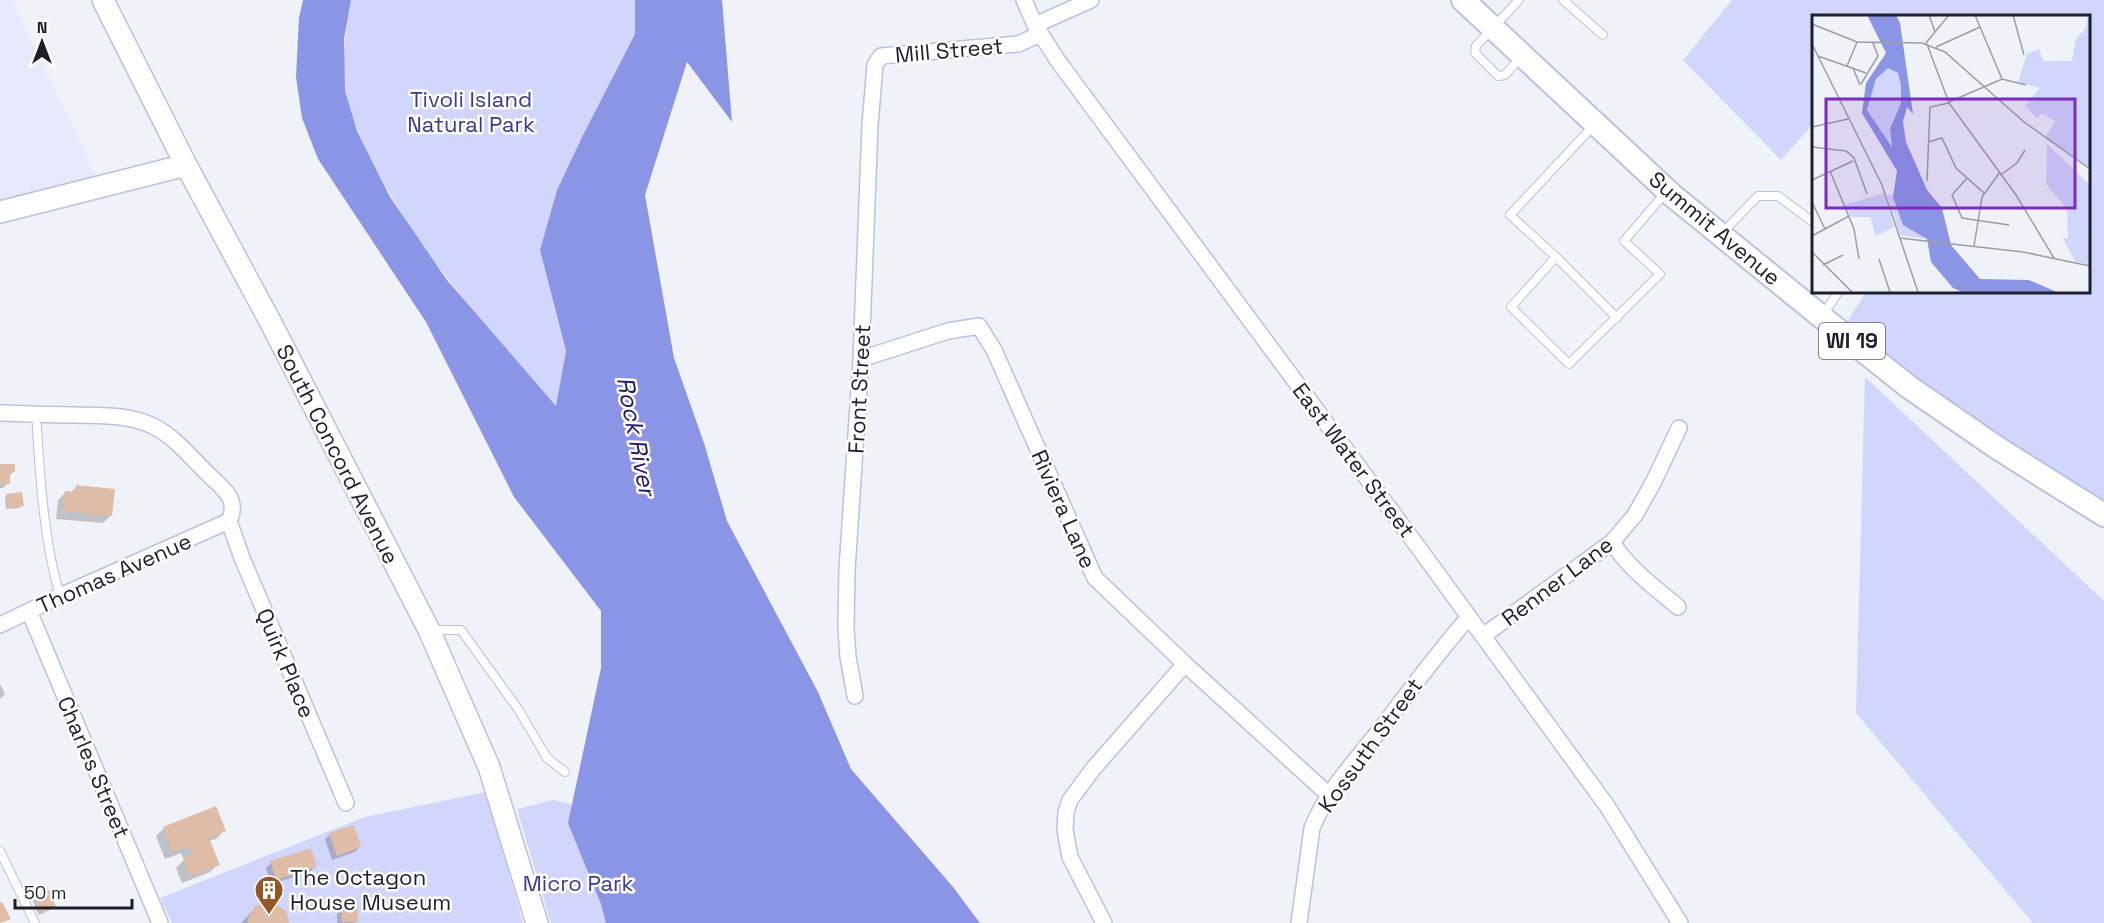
<svg xmlns="http://www.w3.org/2000/svg" width="2104" height="923" font-family="'Space Grotesk',sans-serif">
<rect width="100%" height="100%" fill="#f0f2f9"/>
<path fill="#e7eafc" d="M0 0H12L96 177 0 200Z"/>
<path fill="#d0d6fc" d="M351 0H635V34L583 135 557 190 540 250 566 352 557 407C490 330 419 255 373 163 362 140 349 116 345 91 341 61 346 30 351 0Z
M1732 0H2104V508L1952 409 1845 325 1867 291H2088V16H1813V124L1781 160 1683 60Z
M1865 377 2104 601V923H2033L1856 713Z
M486 792 523 923H172L160 898 365 817Z
M553 800 590 809 632 923H551L517 809Z"/>
<path fill="#8b95e5" d="M303 0H351L344 39 345 91 357 131 390 197 447 280 556 406 566 351 540 250 557 190 583 135 635 34V0H722L732 122 687 62 645 195 674 358 704 443 727 521 818 692 851 769 953 887 980 923H606L601 904 568 823 601 668V611L514 497 426 322 318 159 302 118 296 77 299 18Z"/>
<path fill="#0003" d="M0 465 14 471 8 477V483L3 488H0Z
M76 487 111 515 103 523 56 519 58 500 66 492 70 493Z
M7 495 22 505 20 508 6 509 5 497Z
M0 684 5 694 0 699Z
M164 828 224 831 216 839 209 841 218 864 210 872 182 883 176 868 184 860 181 853 165 859 156 836Z
M330 834 360 847 355 852 332 860 325 839Z
M271 863 315 867 310 872 271 884 266 868Z
M35 898 54 907 39 915 32 900Z
M342 904 357 921 355 923H337V909Z
M256 907 288 923H241Z"/>
<path fill="#debca6" d="M0 464H15V472H10V484H0Z
M76 485 115 489 112 516 63 511 65 491 75 492Z
M22 492 24 506 8 508 6 494Z
M216 806 226 831 209 838 220 865 190 876 183 859 193 855 189 846 173 852 163 827Z
M354 825 361 847 337 856 329 833Z
M311 848 317 867 276 880 270 861Z
M49 890 56 907 41 914 34 897Z
M357 901 358 922H342L341 902Z
M2 902 11 919 0 923V903Z
M272 902 286 911 289 923H248L247 920 255 906Z"/>
<g fill="none" stroke-linecap="round" stroke-linejoin="round">
<g stroke="#bbc1e4" stroke-width="10">
<path id="lane" d="M1519 0 1476 46 1475 53 1498 76 1505 75 1521 57
M1563 0 1603 35
M1594 125 1510 215 1556 257 1617 318
M1722 233 1758 196H1778L1813 222
M1556 257 1511 307 1569 364 1660 274 1624 241 1666 192
M1823 315 1839 291
M36 414C40 474 43 538 60 596
M431 630H461L518 709 547 758 565 772
M0 851 35 923"/>
</g>
<g stroke="#bbc1e4" stroke-width="18">
<path id="street" d="M1024 0 1035 25 1058 61 1418 547 1607 806 1680 923
M1035 25 1091 0
M861 359 948 331 979 326 994 350 1095 578 1185 664 1330 796
M0 413C25 414 49 415 74 415 101 416 130 414 155 427 176 438 193 460 210 476 225 490 239 500 229 521
M229 521 242 558 346 803
M1612 542C1629 569 1653 586 1678 607
M29 611 160 923
M0 625 60 596 229 521
M1483 636 1612 542 1635 515 1654 481 1679 428
M855 696 848 657 846 628 847 569 861 359 870 125 875 65 881 56 1018 44 1041 34
M1104 923 1070 857 1065 830 1066 812 1070 800 1093 769 1185 664
M1299 923 1312 828C1327 790 1358 758 1383 726 1411 689 1438 652 1469 617"/>
</g>
<g stroke="#bbc1e4" stroke-width="24">
<path id="secondary" d="M103 0 186 165 272 325 429 630 489 767 537 923
M0 212 186 165"/>
</g>
<g stroke="#bbc1e4" stroke-width="26">
<path id="primary" d="M1463 0 1673 196 1866 353 1909 387 1996 447 2104 515"/>
</g>
<use href="#lane" stroke="#fff" stroke-width="8"/>
<use href="#street" stroke="#fff" stroke-width="15"/>
<use href="#secondary" stroke="#fff" stroke-width="21"/>
<use href="#primary" stroke="#fff" stroke-width="22"/>
</g>
<defs>
<g id="building-pin" transform="scale(1.5)"><path d="M0 17L-7.5 6A9.5 9.5 0 1 1 7.5 6Z" fill="#975523" stroke="#fff"/><path d="M-4-6H4V6H1V3H-1V6H-4ZM-2.5-4.3h1.7v1.8h-1.7ZM.8-4.3h1.7v1.8H.8ZM-2.5-1h1.7V.8h-1.7ZM.8-1h1.7V.8H.8Z" fill="#fff"/></g>
</defs>
<g fill-rule="evenodd">
<use href="#building-pin" x="269" y="890"/>
</g>
<g text-anchor="middle" stroke-width="5" stroke-linejoin="round" paint-order="stroke">
<rect fill="#fff" stroke="#61626b" stroke-width="1.5" x="1819" y="323" width="66" height="36" rx="4.5"/>
<g font-size="21" font-weight="bold" fill="#1d1f2c">
<text x="1852" y="348">WI 19</text>
</g>
<g font-size="22" fill="#1d1f2c" stroke="#fff">
<text transform="translate(949 50) rotate(-5)" y="8">Mill Street</text>
<text transform="translate(1715 228) rotate(40)" y="8">Summit Avenue</text>
<text transform="translate(859 389) rotate(-87)" y="8">Front Street</text>
<text transform="translate(338 454) rotate(63)" y="8">South Concord Avenue</text>
<text transform="translate(1354 460) rotate(53)" y="8">East Water Street</text>
<text transform="translate(1064 509) rotate(66)" y="8">Riviera Lane</text>
<text transform="translate(114 573) rotate(-24)" y="8">Thomas Avenue</text>
<text transform="translate(1557 581) rotate(-37)" y="8">Renner Lane</text>
<text transform="translate(286 663) rotate(67)" y="8">Quirk Place</text>
<text transform="translate(1370 745) rotate(-54)" y="8">Kossuth Street</text>
<text transform="translate(94 767) rotate(67)" y="8">Charles Street</text>
</g>
<g font-size="22" fill="#393995" stroke="#fff">
<text x="471" y="107">Tivoli Island<tspan x="471" dy="25">Natural Park</tspan></text>
<text x="578" y="891">Micro Park</text>
</g>
<g font-size="22" fill="#1d1f2c" stroke="#fff" text-anchor="start">
<text x="290" y="885">The Octagon<tspan x="290" dy="25">House Museum</tspan></text>
</g>
<g font-size="24" font-style="italic" fill="#1f1470" stroke="#fff">
<text transform="translate(636 436) rotate(79)" y="8">Rock River</text>
</g>
</g>
<g transform="translate(1812 15)">
<rect width="278" height="278" fill="#f0f2f9"/>
<path d="M276 0H277V153L233 123 243 106 230 98 225 103 213 91 228 73 206 67 215 39 227 34 231 46H260L264 24 274 13ZM76 53 86 58 89 70V88L78 114 80 132 55 95 64 64ZM235 129 277 169V250L263 246 251 224 256 222 255 194 234 169ZM72 178 82 212 64 221 58 202H39L33 190ZM75 180H84L115 224 88 220Z" fill="#d0d6fc"/>
<path d="M55 0H84L88 8 101 99 95 92 91 107 94 127 115 175 130 193 139 230 168 264 217 265 245 277H150L141 273 119 247 115 224 91 210 81 182 85 156 50 98 54 68 74 38ZM76 53 86 58 89 70V88L78 114 80 132 55 95 64 64Z" fill="#8b95e5" fill-rule="evenodd"/>
<path fill="none" stroke="#9c9ea7" stroke-width="1.5" d="M117 0 123 17M163 0 190 64M201 0 212 40M0 9 45 27 110 28 133 37 212 107 278 154M0 29 70 170 106 277M113 29 137 0M115 29 137 88 204 180 242 243M124 32 168 12M6 41 54 58M35 51 45 27M41 53 48 70M49 69 66 41 61 28M137 87 190 64 214 70M0 112 36 104M116 127 130 123 144 153 172 178M0 132 34 136 42 143 55 179M18 156 42 214 47 244M190 159 205 148 213 135M155 163 140 180 150 203 197 210M0 165 41 146M115 166 118 92 137 88M0 187 13 214M0 221 37 201M87 223 211 237 278 251M162 231 170 182 188 157M0 237 40 277M67 244 78 277M11 250 31 240"/>
<path fill="#7b2cbf" fill-opacity="0.15" stroke="#7b2cbf" stroke-width="3" d="M14 84H263V193H14Z"/>
<rect width="278" height="278" fill="none" stroke="#1d1f2c" stroke-width="3"/>
</g>
<g transform="translate(42 42)" stroke="#ffffff" stroke-width="4.5" paint-order="stroke">
<path d="M0-4.5L10 22L0 15L-10 22Z" fill="#1d1f2c"/>
<text y="-9" font-size="16" font-weight="bold" text-anchor="middle" fill="#1d1f2c">N</text>
</g>
<path d="M15 899v9h117v-9" fill="none" stroke="#1d1f2c" stroke-width="3"/>
<text x="24" y="899" font-size="18" fill="#1d1f2c" stroke="#ffffff" stroke-width="4.5" paint-order="stroke">50 m</text>
</svg>
